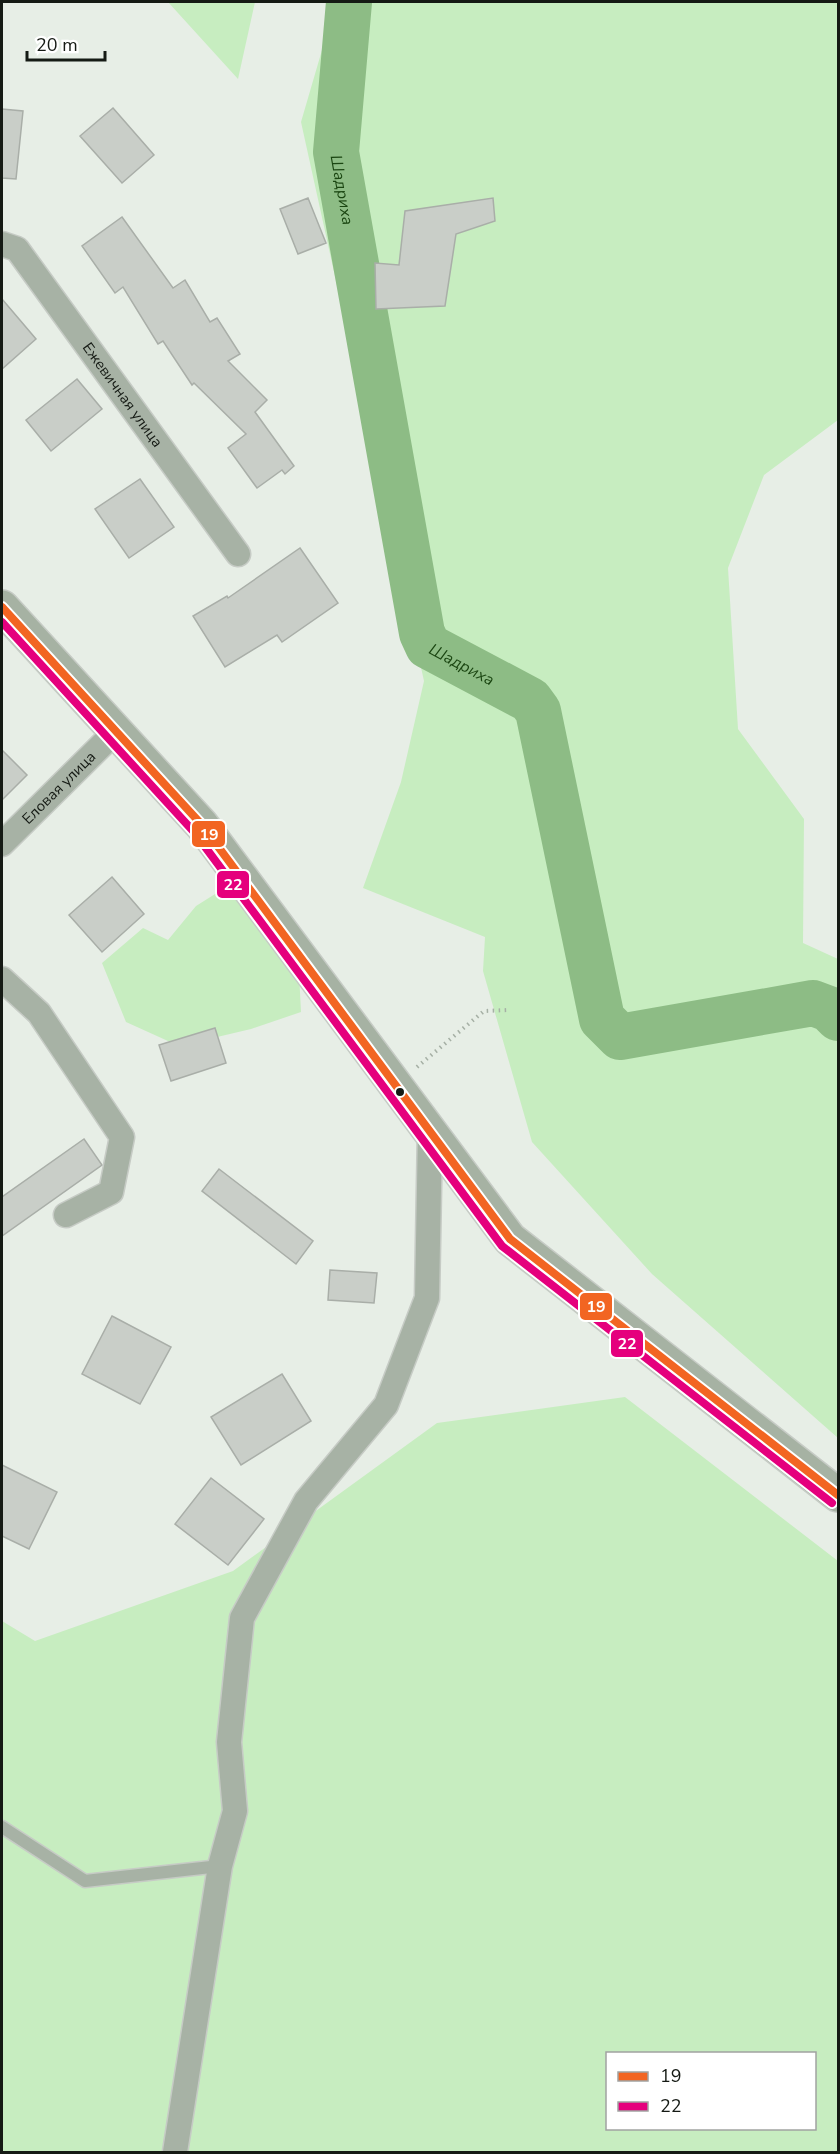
<svg xmlns="http://www.w3.org/2000/svg" width="840" height="2154" font-family="'Nunito Sans',sans-serif">
<rect width="100%" height="100%" fill="#e7eee6"/>
<path fill="#c7edc0" fill-rule="evenodd" d="M168 2H255L238 79Z
M336 2H838V420L764 475 728 568 738 729 804 819 803 943 838 959V1438L652 1274 532 1142 483 971 485 937 363 888 401 782 424 681 301 122Z
M231 884 299 973 301 1012 251 1029 179 1046 126 1022 102 963 143 928 168 940 196 906Z
M625 1397 838 1561V2152H2V1621L35 1641 233 1571 437 1423ZM608 2054H814V2128H608Z"/>
<g fill="none" stroke-linecap="round" stroke-linejoin="round">
<path stroke="#8dbc85" stroke-width="46" id="s1" d="M349 2 336 152 422 633 428 646 530 700 538 711 602 1019 620 1037 813 1003 829 1009 838 1018"/>
</g>
<path fill="#c9cec8" stroke="#a9aea8" stroke-width="1.5" d="M113 108 154 155 122 183 80 136Z
M2 109 23 111 16 179 2 178Z
M308 198 326 243 298 254 280 209Z
M493 198 495 221 456 234 445 306 376 309 375 263 399 265 405 211Z
M122 217 173 288 185 280 210 322 217 318 240 354 228 361 267 400 255 412 294 466 285 474 282 470 257 488 228 448 246 434 194 383 192 385 163 341 158 344 123 287 115 293 82 246Z
M2 299 36 339 2 369Z
M77 379 102 409 51 451 26 420Z
M140 479 174 527 129 558 95 509Z
M300 548 338 603 282 642 277 635 225 667 193 616 227 596 228 598Z
M2 750 27 775 2 800Z
M112 877 144 914 102 952 69 915Z
M215 1028 226 1063 171 1081 159 1045Z
M84 1139 102 1165 2 1236V1197Z
M219 1169 313 1241 296 1264 202 1191Z
M330 1270 377 1273 374 1303 328 1300Z
M112 1316 171 1347 140 1404 82 1374Z
M282 1374 311 1421 241 1465 211 1417Z
M2 1465 57 1492 29 1549 2 1536Z
M211 1478 264 1519 228 1565 175 1524Z"/>
<g fill="none" stroke-linecap="round" stroke-linejoin="round">
<g stroke="#c6cbc5" stroke-width="15">
<path id="lane" d="M2 1827 85 1881 220 1866"/>
</g>
<g stroke="#c6cbc5" stroke-width="27">
<g id="street">
<path id="s2" d="M2 244 17 249 238 554"/>
<path id="s3" d="M2 844 116 731"/>
<path d="M2 979 39 1013 122 1137 111 1192 66 1215"/>
<path d="M175 2152 220 1866 235 1811 229 1742 242 1618 306 1501 386 1405 427 1298 430 1131"/>
</g>
</g>
<g stroke="#c6cbc5" stroke-width="36">
<path id="secondary" d="M2 607 202 825 510 1239 838 1495"/>
</g>
<path stroke="#a6b0a5" stroke-width="4" stroke-dasharray="1.5 4.5" stroke-linecap="butt" d="M417 1067 484 1011 509 1010"/>
<use href="#lane" stroke="#a7b2a5" stroke-width="12"/>
<use href="#street" stroke="#a7b2a5" stroke-width="24"/>
<use href="#secondary" stroke="#a6b2a3" stroke-width="33"/>
<g stroke="#fff" stroke-width="12">
<path id="bus-1" d="M2 607 202 825 510 1239 838 1495"/>
</g>
<g stroke="#fff" stroke-width="12">
<path id="bus-2" d="M2 622 194 832 502 1246 832 1503"/>
</g>
<use href="#bus-1" stroke="#f26522" stroke-width="8"/>
<use href="#bus-2" stroke="#e5007d" stroke-width="8"/>
</g>
<circle fill="#151a14" stroke="#fff" stroke-width="2" cx="400" cy="1092" r="5"/>
<g text-anchor="middle" stroke-width="4.5" stroke-linejoin="round" paint-order="stroke">
<g font-size="15" fill="#151a14" stroke="#fff">
<text dy="5" stroke="none"><textPath href="#s2" startOffset="196">Ежевичная улица</textPath></text>
<text dy="5" stroke="none"><textPath href="#s3" startOffset="80">Еловая улица</textPath></text>
</g>
<g font-size="16" font-style="italic" fill="#1b4612" stroke="#fff">
<text dy="6" stroke="none"><textPath href="#s1" startOffset="189">Шадриха</textPath></text>
<text dy="6" stroke="none"><textPath href="#s1" startOffset="692">Шадриха</textPath></text>
</g>
</g>
<g stroke="#fff" stroke-width="2">
<rect x="191" y="820" width="35" height="28" rx="6" fill="#f26522"/>
<rect x="216" y="870" width="34" height="29" rx="6" fill="#e5007d"/>
<rect x="579" y="1292" width="34" height="29" rx="6" fill="#f26522"/>
<rect x="610" y="1329" width="34" height="29" rx="6" fill="#e5007d"/>
</g>
<g font-size="16" text-anchor="middle" font-weight="bold" fill="#fff">
<text x="209" y="840">19</text>
<text x="233" y="890">22</text>
<text x="596" y="1312">19</text>
<text x="627" y="1349">22</text>
</g>
<rect width="840" height="2154" fill="none" stroke="#151a14" stroke-width="6"/>
<rect x="606" y="2052" width="210" height="78" fill="#ffffff" stroke="#a1a3a1" stroke-width="1.5"/>
<rect x="618" y="2072" width="30" height="9" fill="#f26522" stroke="#a1a3a1" stroke-width="1.5"/>
<text x="660" y="2082" font-size="18" fill="#151a14">19</text>
<rect x="618" y="2102" width="30" height="9" fill="#e5007d" stroke="#a1a3a1" stroke-width="1.5"/>
<text x="660" y="2112" font-size="18" fill="#151a14">22</text>
<path d="M27 51v9h78v-9" fill="none" stroke="#151a14" stroke-width="3"/>
<text x="36" y="51" font-size="18" fill="#151a14" stroke="#ffffff" stroke-width="4.5" paint-order="stroke">20 m</text>
</svg>
